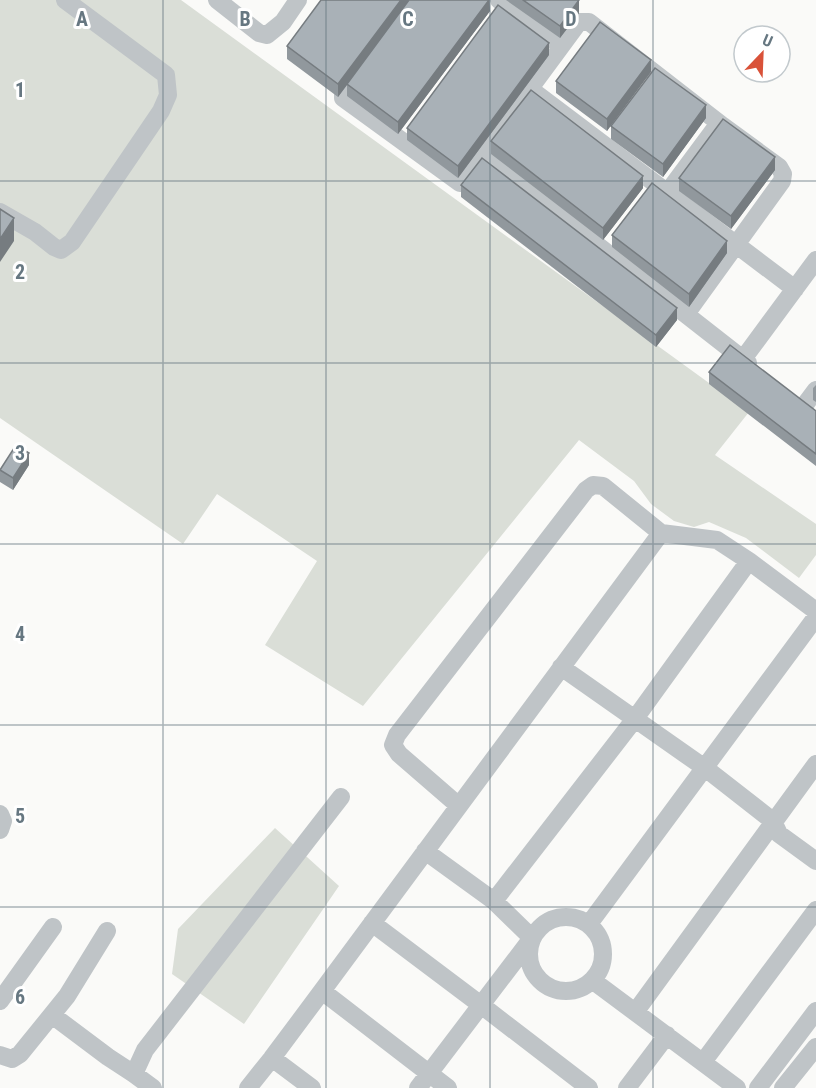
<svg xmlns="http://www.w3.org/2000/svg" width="816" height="1088" font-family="'Roboto Condensed',sans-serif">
<rect width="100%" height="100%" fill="#fafaf8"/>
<path fill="#daded7" d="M0 0H181L749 412 715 455 816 524V555L799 578 746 538 709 522 694 527 674 521 651 504 634 481 579 440 363 706 265 645 317 561 217 494 183 544 0 418Z
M275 828 339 886 244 1024 172 974 178 929Z"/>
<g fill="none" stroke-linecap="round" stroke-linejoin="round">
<path stroke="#bfc4c7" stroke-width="18" d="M217 0 259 33 267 35 283 22 298 0
M499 0 561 46
M361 70 343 95V98L460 183 579 22H589L723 126 779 167 783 174 782 181 686 314
M530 89 795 289
M482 155 748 363
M667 193 719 123
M0 212 35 232 54 247 61 250 72 242 161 111 168 95 166 75 65 0
M743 359 816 260
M804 406 816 390
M749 561 816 611
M561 667 705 768 773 821 779 834 816 861
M0 814 3 821 0 830
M425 851 494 901 532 938 481 1005 589 1088
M494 901 634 720 749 561 717 540 661 533
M529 954a37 37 0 1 1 74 0a37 37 0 1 1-74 0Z
M372 923 481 1005 418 1088
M589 924 816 617
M592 980 737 1088
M322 991 448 1088
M0 1001 53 927
M636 1011 816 764
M52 1015 108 1057 134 1074
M0 1055 12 1059 20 1054 67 996 107 931
M703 1062 816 910
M153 1088 134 1074 145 1050 341 797
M248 1088 272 1058
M312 1088 272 1058 322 991 661 533 603 486 593 485 586 490 397 735 393 745 399 754 459 806
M627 1088 667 1035
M758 1088 816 1011
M783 1088 816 1047"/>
</g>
<path fill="#91989d" d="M490 0V11L398 134 347 96V85L338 97 287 59V46Z
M506 0H578L579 13 560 38Z
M549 55 458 178 407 140V128Z
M651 60 607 131 556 93V81Z
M706 118 663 177 611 139V126Z
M491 141 643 188 603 240 491 154Z
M775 170 731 229 679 191V178Z
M461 185 677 320 656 347 461 197Z
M612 235 727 253 689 307 612 247Z
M709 372 816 411V466L709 384Z
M816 385V402L813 400V388Z
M29 465 13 490 0 482V470Z"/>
<path fill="#767c80" d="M401 0H410L338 97V84Z
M489 0 490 11 398 134V122Z
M579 0V13L560 38V26Z
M549 43V55L458 178V166Z
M651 60V72L607 131V119Z
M706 105V118L663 177V164Z
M775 157V170L731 229V216Z
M643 176V188L603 240V228Z
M14 218V241L0 262V239Z
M727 241V253L689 307V294Z
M677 308V320L656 347V335Z
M29 453V465L13 490V478Z"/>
<path fill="#a9b1b7" stroke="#767c80" stroke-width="1.5" d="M321 0H401L338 84 287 46Z
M409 0H489L398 122 347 84Z
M523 0H579L560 26Z
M498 5 549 43 458 166 407 128Z
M600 22 651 60 607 119 556 81Z
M655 68 706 105 663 164 611 126Z
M531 90 643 176 603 228 491 141Z
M723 119 775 157 731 216 679 178Z
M482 158 677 308 656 335 461 185Z
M652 183 727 241 689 294 612 235Z
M0 209 14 218 0 239Z
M730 345 816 411V454L709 372Z
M16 445 29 453 13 478 0 470Z"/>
<path fill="none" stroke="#667781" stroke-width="1.5" stroke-opacity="0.55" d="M163 0V1088M326 0V1088M490 0V1088M653 0V1088M0 181H816M0 363H816M0 544H816M0 725H816M0 907H816"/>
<g font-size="20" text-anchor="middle" font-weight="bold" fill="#667781" stroke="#fff" stroke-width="6" stroke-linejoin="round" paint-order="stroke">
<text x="82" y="26">A</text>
<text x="245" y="26">B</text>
<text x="408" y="26">C</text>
<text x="571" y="26">D</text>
<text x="20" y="97">1</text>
<text x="20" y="279">2</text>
<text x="20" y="460">3</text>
<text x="20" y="641">4</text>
<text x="20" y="823">5</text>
<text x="20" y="1004">6</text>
</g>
<g transform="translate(762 54) rotate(23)"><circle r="28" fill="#ffffff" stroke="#c2c9cd" stroke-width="1.5"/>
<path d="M0-4.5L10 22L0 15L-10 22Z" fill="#d95239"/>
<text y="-9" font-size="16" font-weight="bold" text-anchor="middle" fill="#667781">U</text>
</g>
</svg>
